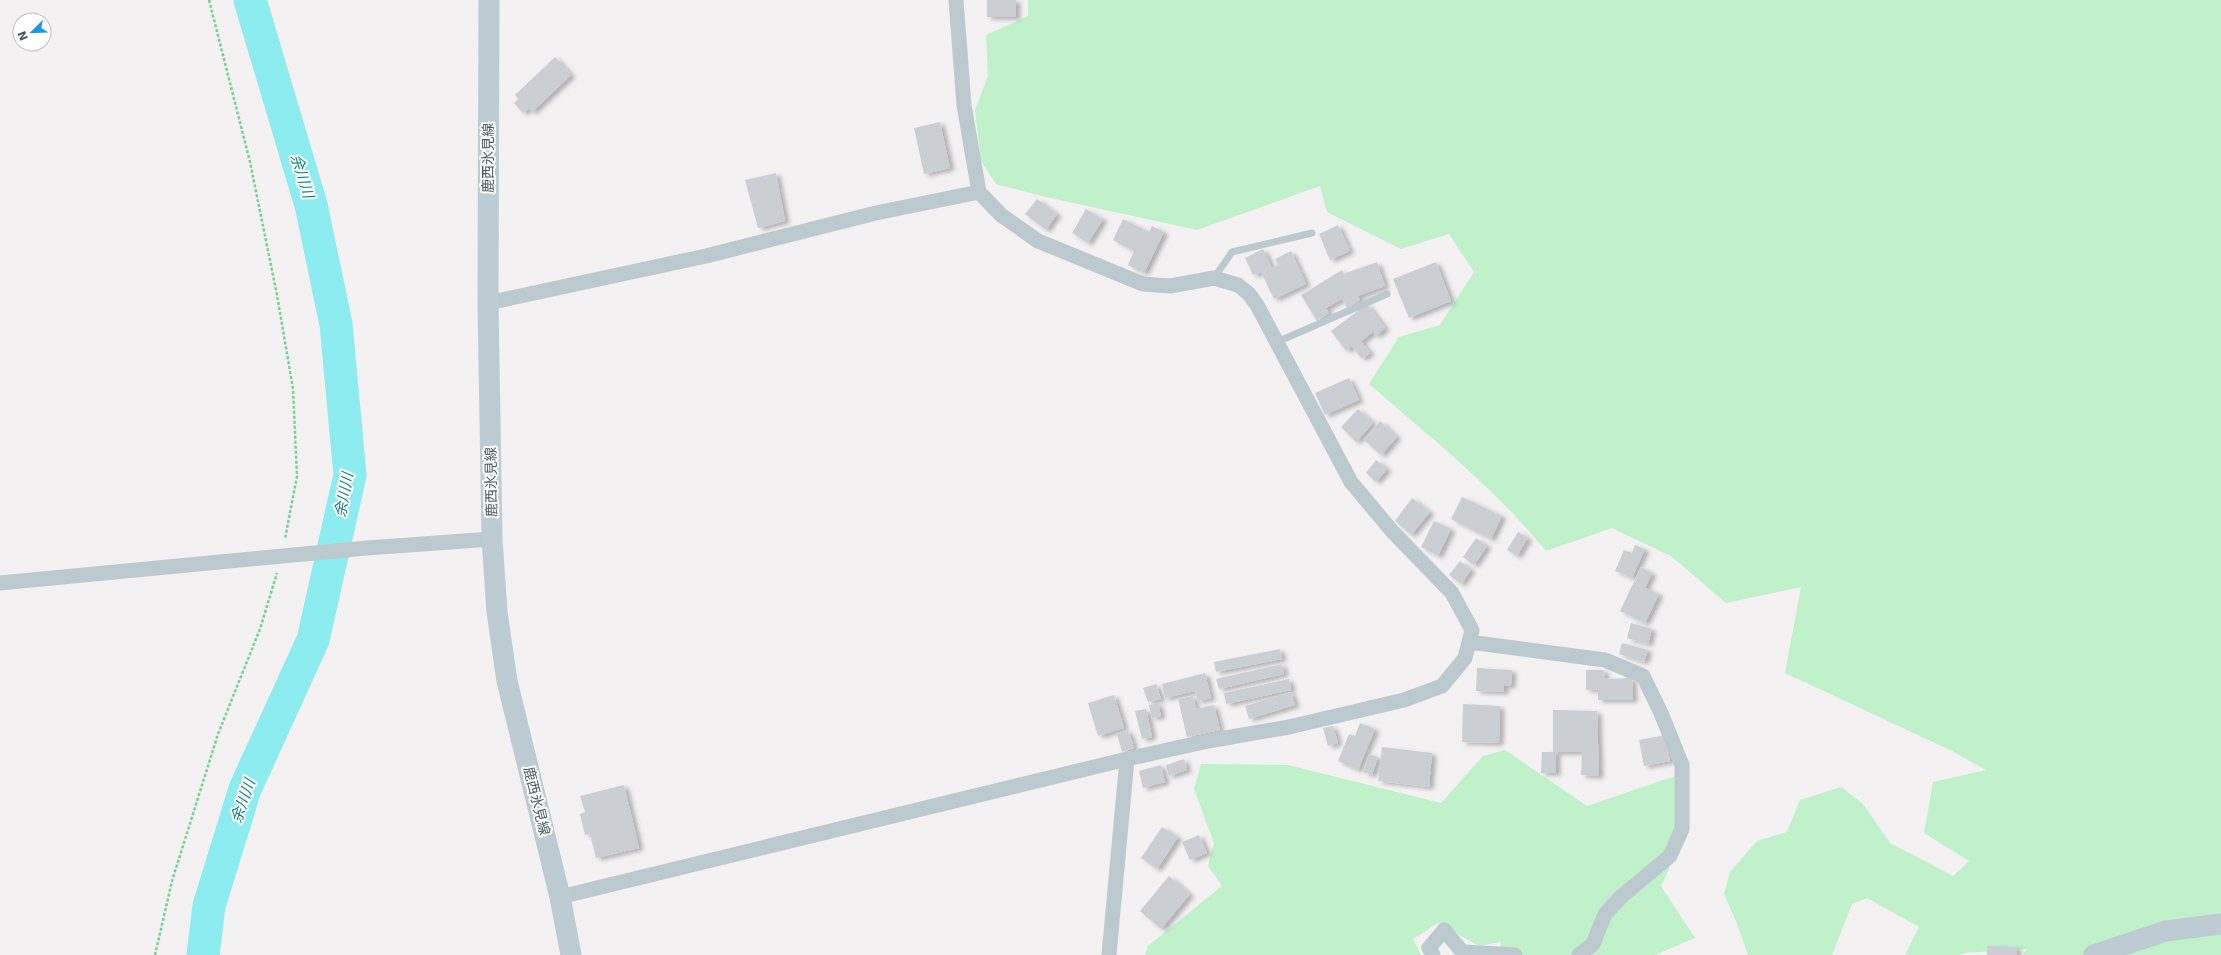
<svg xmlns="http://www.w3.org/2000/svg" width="2221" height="955" font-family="'DejaVu Sans','Noto Sans JP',sans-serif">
<defs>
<filter id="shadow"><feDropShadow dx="4.5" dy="2.5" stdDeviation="2" flood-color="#0004"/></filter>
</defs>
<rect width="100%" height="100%" fill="#f3f1f2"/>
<path fill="#c0f1ca" d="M1028 0H2221V955H2023L2027 949 1964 953 1961 955H1905L1919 927 1867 898 1852 904 1832 955H1748L1736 921 1724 894 1730 872 1757 841 1787 832 1800 800 1841 787 1863 804 1890 843 1953 876 1969 861 1924 833 1933 782 1986 770 1952 751 1785 673 1801 587 1726 603 1671 556 1612 528 1546 551C1494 487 1430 437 1369 384L1399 337 1440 325 1474 272 1449 234 1401 249 1327 212 1320 186 1197 230 1046 197 996 184 981 161 975 110 988 76 986 35 1028 16Z
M1505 750 1587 806 1675 776C1678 816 1681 850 1661 886L1695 938 1655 955H1498L1501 942 1479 946 1438 923 1413 939 1421 955H1145L1148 946 1222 886 1208 866 1214 843 1194 789 1201 764 1288 765 1441 803 1483 756Z"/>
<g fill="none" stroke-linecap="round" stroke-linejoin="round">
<path stroke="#8cecef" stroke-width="33" d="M203 955 209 906 245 789 313 640 350 475 336 324 311 205 250 0"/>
</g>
<path fill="#cbcfd4" filter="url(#shadow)" d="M987 0H1016V17H987Z
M555 57 571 75 532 112 529 108 523 113 514 103 518 99 515 95Z
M940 122 950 168 924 174 914 128Z
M776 173 785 221 758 228 745 180Z
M1037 199 1057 214 1046 230 1025 214Z
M1086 209 1103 219 1088 243 1072 233Z
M1123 219 1149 232 1152 226 1164 232 1144 273 1128 265 1134 251 1113 240Z
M1338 225 1350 251 1330 260 1319 234Z
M1263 249 1272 268 1278 265 1275 259 1291 251 1306 284 1274 299 1261 272 1253 275 1245 258Z
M1377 262 1385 286 1358 296 1360 300 1347 308 1342 299 1326 308 1329 313 1317 321 1301 295 1342 270 1349 283 1346 273Z
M1436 262 1451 301 1409 318 1393 279Z
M1367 304 1385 328 1376 336 1373 332 1361 341 1370 353 1362 359 1352 346 1346 351 1331 331Z
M1349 378 1359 400 1325 415 1315 393Z
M1358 409 1373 423 1356 442 1341 427Z
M1380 421 1397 437 1381 455 1364 440Z
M1376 460 1387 469 1376 482 1366 473Z
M1462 497 1502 516 1491 539 1451 519Z
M1412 498 1430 512 1411 535 1395 521Z
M1434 521 1451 529 1438 556 1421 547Z
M1518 532 1528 538 1517 556 1507 550Z
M1476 538 1487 546 1474 565 1463 557Z
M1635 545 1645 549 1632 578 1615 571 1624 550 1632 553Z
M1460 561 1471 570 1461 584 1449 575Z
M1641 567 1652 573 1645 588 1659 594 1645 623 1620 611Z
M1631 623 1652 629 1648 644 1627 638Z
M1622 643 1648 650 1644 662 1619 654Z
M1280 649 1282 659 1216 672 1214 662Z
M1282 664 1284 674 1219 689 1216 679Z
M1477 668 1512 670 1511 686 1504 685V692L1476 691Z
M1586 670H1604L1605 679 1632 678 1633 700H1598V689L1586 690Z
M1205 673 1211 698 1198 701 1195 691 1165 698 1162 684Z
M1289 679 1291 690 1226 704 1224 693Z
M1156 684 1161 699 1148 702 1143 688Z
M1291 692 1295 705 1249 719 1245 706Z
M1114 695 1124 728 1098 736 1088 703Z
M1193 696 1196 709 1214 705 1220 730 1187 737 1178 699Z
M1158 703 1161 716 1152 718 1149 705Z
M1463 704 1500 706 1499 743 1462 742Z
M1146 709 1152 737 1142 739 1135 711Z
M1553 710 1597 711 1599 776 1581 775 1582 752H1556V773H1541L1542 752H1553Z
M1360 723 1375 729 1358 770 1338 761 1349 734 1355 736Z
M1333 726 1338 743 1328 746 1323 728Z
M1128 730 1134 748 1122 752 1117 734Z
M1665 735 1670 761 1644 766 1639 740Z
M1382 747 1432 753 1429 787 1378 781Z
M1369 754 1378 757 1372 775 1363 772Z
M1184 759 1187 770 1169 776 1166 765Z
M1161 765 1165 782 1143 788 1139 771Z
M624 785 639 848 596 858 590 834 585 835 580 814 585 812 580 796Z
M1162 827 1178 837 1157 869 1141 858Z
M1199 835 1207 853 1190 860 1182 842Z
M1169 876 1190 894 1161 929 1140 911Z
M1987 946 2017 947V955H1987Z"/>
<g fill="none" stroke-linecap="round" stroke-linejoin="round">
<path stroke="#76d093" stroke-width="2.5" stroke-dasharray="3 2" stroke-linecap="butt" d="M209 0 250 162 277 295 293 389 297 476 285 539
M155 955 172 881 218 734 260 629 277 573"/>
<path stroke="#bcc9ce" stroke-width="7" d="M1214 278 1232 252 1312 233
M1277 342 1387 294"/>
<path stroke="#bcc9ce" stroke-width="15" d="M488 303 706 256 876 213 979 192
M0 583 367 548 492 539
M1469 642 1605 660 1643 676 1661 713 1682 765V829L1670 856 1622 896 1605 914 1593 944 1579 955
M560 897 1127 759 1208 741 1289 727 1404 700 1442 686 1465 658 1472 630 1452 593 1392 531 1351 482 1257 305 1249 294 1238 285 1214 278 1170 286 1143 284 1038 241 1001 215 979 192 964 105 956 0
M1464 952 1515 955
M1109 955 1127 759
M1433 955 1429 948 1444 930 1465 955"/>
<path stroke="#bdcbd3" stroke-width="21" d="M489 0 488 303 492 539 497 612 507 681 560 897 571 955
M2094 955 2166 931 2221 924"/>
</g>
<g text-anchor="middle" stroke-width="4" stroke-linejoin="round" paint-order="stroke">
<g font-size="14" fill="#48595f" stroke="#fff">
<text transform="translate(488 158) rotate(-90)" y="5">鹿西氷見線</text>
<text transform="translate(491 482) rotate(-91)" y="5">鹿西氷見線</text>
<text transform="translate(537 801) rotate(76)" y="5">鹿西氷見線</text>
</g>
<g font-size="15" font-style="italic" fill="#0b7f82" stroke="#fff">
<text transform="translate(302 176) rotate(73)" y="5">余川川</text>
<text transform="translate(344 495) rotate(-80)" y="5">余川川</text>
<text transform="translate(243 801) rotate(-71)" y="5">余川川</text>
</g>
</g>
<g transform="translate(32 32) rotate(247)"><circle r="19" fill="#ffffff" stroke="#b6bdbf"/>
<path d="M0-3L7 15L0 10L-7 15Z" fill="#1599ea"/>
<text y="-6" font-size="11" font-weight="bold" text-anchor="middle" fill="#48595f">N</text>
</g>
</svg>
